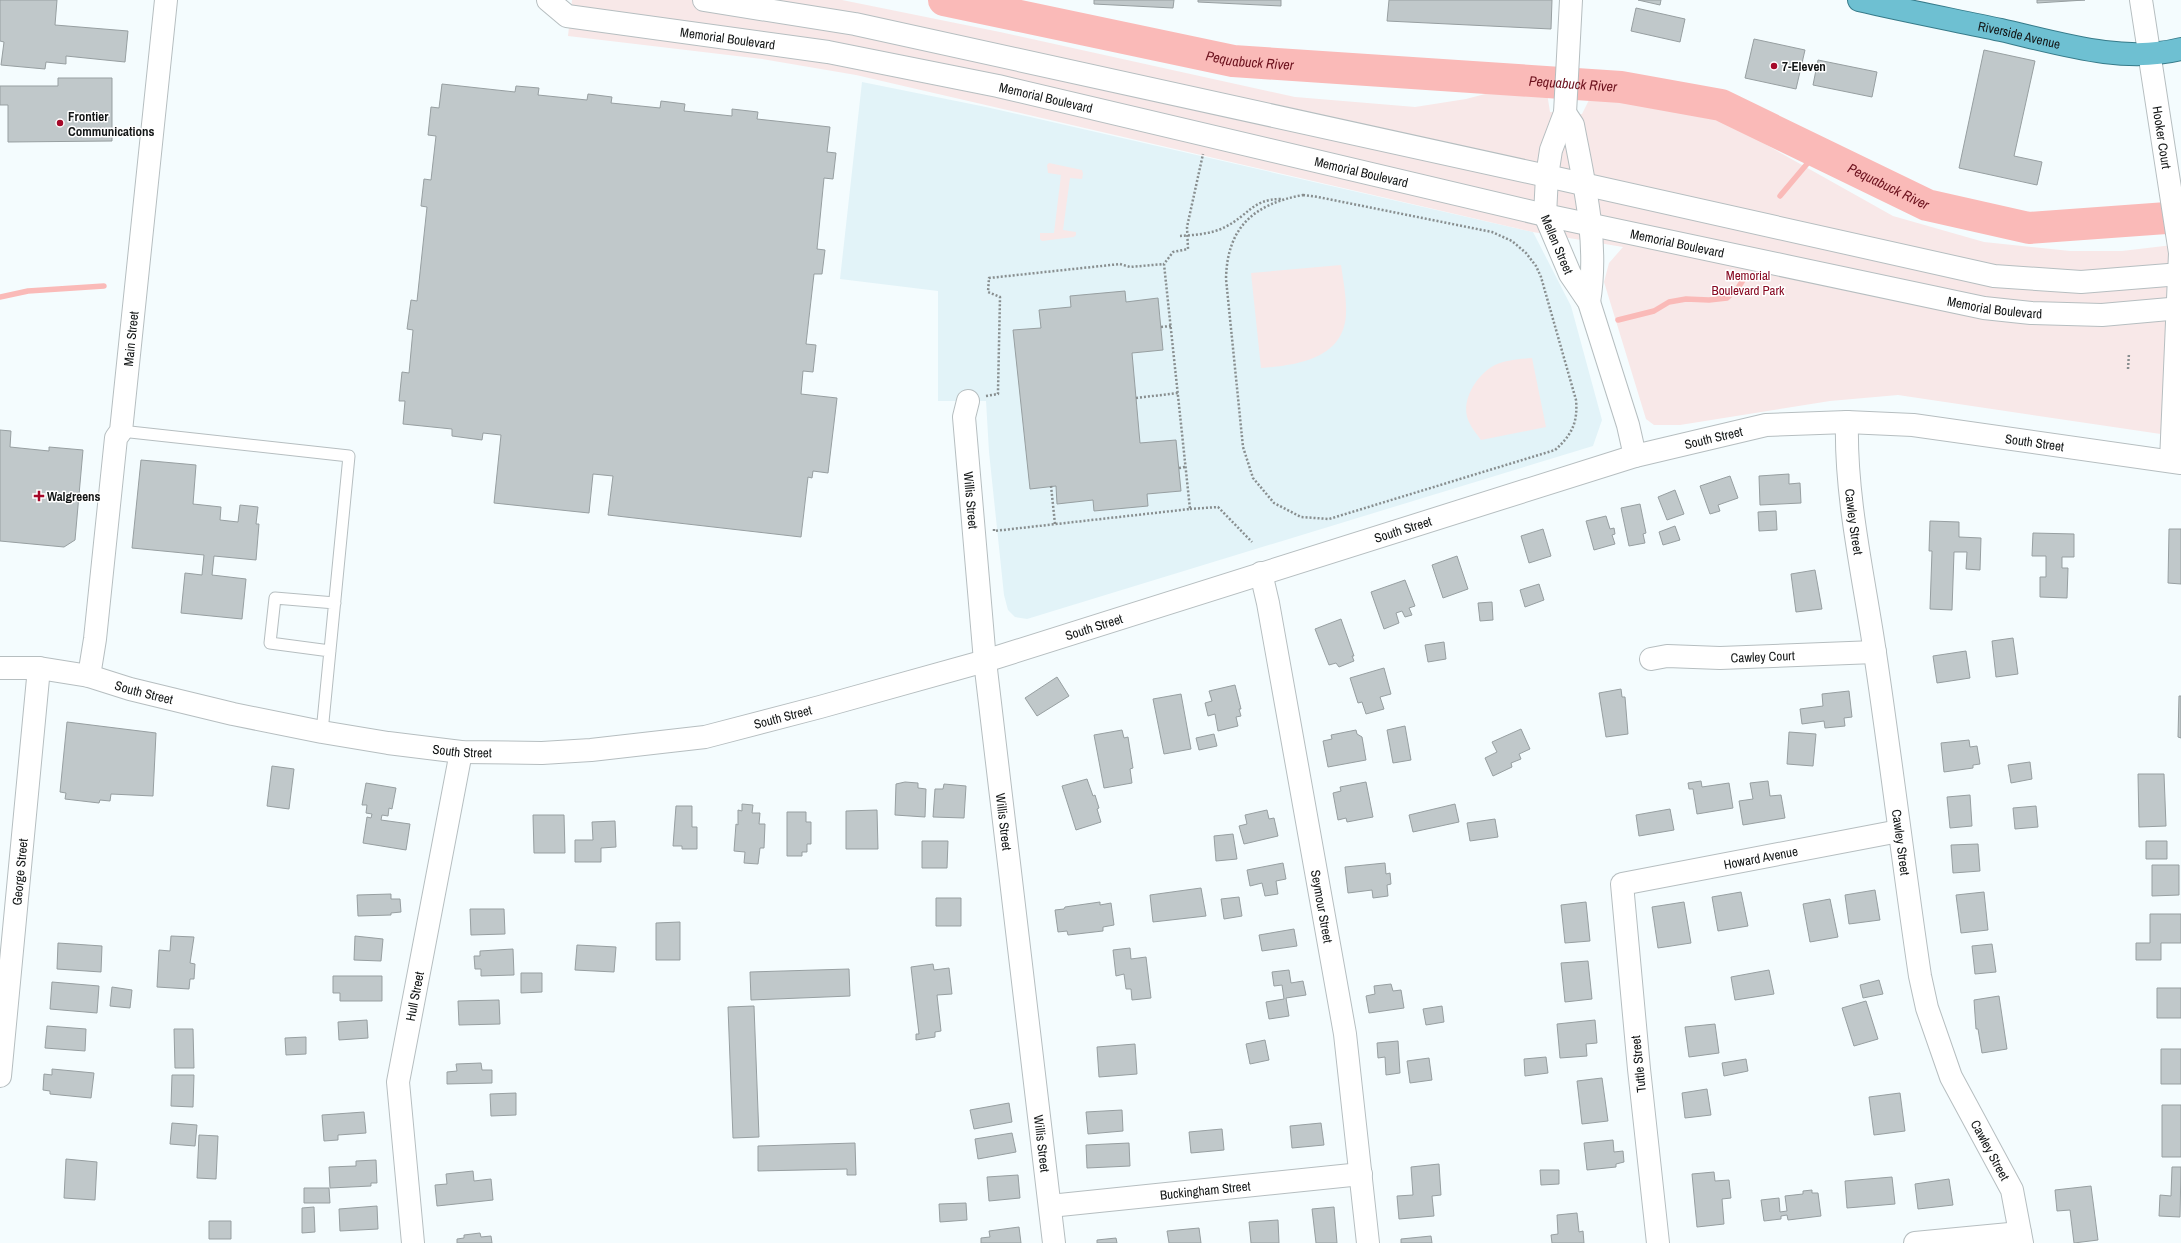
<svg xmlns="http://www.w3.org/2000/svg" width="2181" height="1243" font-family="'Archivo Narrow',sans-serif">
<rect width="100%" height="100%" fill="#f4fcfe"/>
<path fill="#e2f3f8" d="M862 82 986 107 1533 232 1571 306 1602 420 1593 446 1027 619 1015 617 1008 610 1004 595 989 452 986 401H938V291L840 279Z"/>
<path fill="#f8e8e8" d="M572 0H842L1000 32 1295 97 1415 107 1466 99 1504 89 1547 93 1550 112 1582 114 1590 98 1687 109 1731 125 1893 216 1984 242 2070 251H2122L2181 244V437L1898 395 1830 401 1680 425H1654L1646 419 1604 282 1609 263 1623 247 1533 232 856 75 762 59 568 36Z
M1049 163 1082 170 1083 174 1082 179 1070 178 1063 230 1076 232V235L1074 237 1042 241 1040 239V233H1054L1061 175 1048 173 1047 165Z
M1341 265C1343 279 1346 294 1346 308 1348 358 1299 365 1261 368L1251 273Z
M1532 358 1546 427 1481 440C1477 434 1472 429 1469 422 1459 402 1477 374 1495 365 1506 360 1521 359 1532 358Z"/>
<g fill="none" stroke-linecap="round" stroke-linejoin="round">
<path stroke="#fabab8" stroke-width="5.5" d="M1780 196 1817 152
M0 297 28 291 104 286
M1618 320 1654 311 1669 302 1686 299 1709 300 1727 298 1738 288 1743 280"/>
<path stroke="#fabab8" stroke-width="32" id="s1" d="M944 0 1233 61 1621 87 1721 105 1927 205 2029 228 2181 217"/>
</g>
<path fill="#c0c8ca" stroke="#979fa1" d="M0 0H57L55 25 128 31 125 62 66 56V64L46 62 45 69 1 65 4 42 0 41Z
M1094 0H1174L1173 8 1094 4Z
M1198 0H1281V6L1198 2Z
M1389 0H1552L1551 29 1387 21Z
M1638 0H1661L1660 5Z
M2037 0H2085L2037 3Z
M1636 8 1685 19 1680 42 1631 31Z
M1754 39 1805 50 1796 89 1745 78Z
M1984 50 2035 61 2014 156 2042 162 2037 185 1959 168Z
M1818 60 1877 72 1872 97 1813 85Z
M58 78H112V141L8 142V105H0V86H58Z
M442 84 515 92 516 86 539 88 538 95 587 100 588 94 612 97 611 103 660 108 661 101 685 104 684 111 732 116V109L758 112 757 119 830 127 827 152 836 153 833 179 824 178 817 249 825 250 822 274H814L806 344 816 345 813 372 803 371 801 394 837 398 828 473 813 471 812 478 808 477 801 537 608 515 613 476 593 474 589 513 494 503 501 435 483 433 482 440 452 436V429L403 424 405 401H399L402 372 409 373 413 330 407 329 411 300 417 301 427 207 421 206 424 179 431 180 436 136 428 135 431 107 439 108Z
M1125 291 1126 302 1158 298 1163 350 1132 353 1140 443 1176 440 1181 491 1147 494 1148 506 1094 511 1093 500 1057 504 1056 486 1030 489 1013 330 1041 328 1039 310 1071 307 1070 296Z
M0 430 11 431 10 447 49 451V447L83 450 75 540 64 547 0 541Z
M141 460 196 465 193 504 221 507 220 520 238 522 240 505 258 507 256 524H259L256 560 214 556 212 575 246 579 242 619 181 613 185 573 202 575 204 555 132 548Z
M1789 474V484L1800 483 1801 503 1760 505 1759 476Z
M1730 476 1738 498 1718 505 1720 511 1710 514 1700 486Z
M1675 490 1684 514 1667 520 1658 497Z
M1640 504 1646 533 1643 534 1645 543 1629 546 1621 508Z
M1776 511 1777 530 1759 531 1758 512Z
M1606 516 1610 529 1614 528 1615 534 1612 535 1615 544 1594 550 1586 521Z
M1930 521 1959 522V537L1981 538 1980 570 1966 569 1967 552H1954L1952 610 1930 609 1932 551H1929Z
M1675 526 1680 540 1663 545 1659 532Z
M1543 529 1551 556 1529 563 1521 536Z
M2169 529H2181V584L2168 583Z
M2033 533 2074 534V557H2062V568H2068L2067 598 2040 597V577H2046V556H2032Z
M1457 556 1468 589 1443 598 1432 565Z
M1815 570 1822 609 1796 612 1791 574Z
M1405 580 1415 606 1409 608 1412 615 1405 617 1402 611 1396 613 1399 623 1384 629 1371 592Z
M1539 584 1544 600 1525 607 1520 590Z
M1492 602 1493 620 1480 621 1478 603Z
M1341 619 1354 656H1352L1354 661 1339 667 1336 663 1329 665 1315 629Z
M2013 638 2018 674 1996 677 1992 641Z
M1444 642 1446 659 1428 662 1425 645Z
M1966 651 1970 678 1937 683 1933 656Z
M1384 668 1391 694 1380 697 1384 709 1366 714 1362 702 1358 703 1350 678Z
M1057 677 1069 696 1037 716 1025 698Z
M1235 685 1241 709H1239L1241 716 1236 717 1238 726 1218 731 1215 714 1208 716 1205 703 1212 701 1209 691Z
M1621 689 1622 697H1625L1628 734 1606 737 1599 693Z
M1849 691 1852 717 1844 718 1845 726 1825 728 1824 721 1802 724 1800 709 1823 706 1822 694Z
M1181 694 1191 749 1164 754 1153 699Z
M2179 696H2181V738L2178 737Z
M67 722 156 733 153 796 111 794 110 801 100 800 99 803 65 799 66 793 60 792Z
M1405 726 1411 760 1393 763 1387 730Z
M1521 729 1530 749 1519 754 1521 759 1511 763 1512 767 1493 776 1485 758 1497 752 1492 742Z
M1122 730 1124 738 1128 737 1133 768 1130 769 1132 783 1104 788 1094 735Z
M1356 730 1357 734 1362 737 1366 760 1328 767 1323 741 1332 739 1331 735Z
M1789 732 1816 734 1813 766 1787 764Z
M1214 734 1217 746 1199 750 1196 738Z
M1969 740 1970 747 1977 746 1980 764 1973 765V768L1944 772 1941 743Z
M2030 762 2032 779 2011 783 2008 765Z
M272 766 294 769 289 809 267 806Z
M2138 774H2164L2166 826 2139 827Z
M1087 779 1093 796 1095 795 1099 808 1097 809 1101 822 1076 830 1062 786Z
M1701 781 1702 787 1729 783 1733 808 1697 814 1693 789H1689L1688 783Z
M1768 781 1770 796 1781 795 1785 818 1743 825 1739 801 1753 799 1750 783Z
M905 782 918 783V788L926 789 925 817 895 815 896 784Z
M1366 782 1373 817 1347 822 1346 818 1338 820 1333 793 1341 791 1340 787Z
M366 783 396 788 392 809 389 808 388 816 382 815 381 820 410 824 406 850 363 843 367 817 371 818 372 814 366 813 367 805H362Z
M944 784 966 786 964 818 933 817 935 789H943Z
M1970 795 1972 826 1950 828 1947 797Z
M742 804 753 805 752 813H760L759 824H765L764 848H760L758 864 744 863 745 852 734 851 736 824 738 825V810L742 811Z
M1455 804 1459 822 1413 832 1409 815Z
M676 806H692V827H697V849H682V846H673Z
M2036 806 2038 827 2015 829 2013 808Z
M1670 809 1674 830 1639 836 1636 815Z
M877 810 878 849H846V811Z
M1267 810 1269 819 1274 818 1278 836 1244 844 1239 826 1247 824 1245 815Z
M787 812H806V822H811V844H807V852H802V856H787Z
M533 815H564L565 853H534Z
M1495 819 1498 837 1470 841 1467 823Z
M615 821 616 847 601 848V862H575V840H593L592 822Z
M1233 834 1237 859 1216 861 1214 836Z
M922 841H948L947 868H922Z
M2146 841H2167V859H2146Z
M1978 844 1980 871 1953 873 1951 845Z
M1283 863 1286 879 1276 881 1278 894 1265 896 1262 883 1250 886 1247 870Z
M1385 863 1386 874 1390 873 1391 884 1387 885 1388 896 1373 898 1372 890 1348 893 1345 867Z
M2152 865H2179V895L2152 896Z
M1201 888 1206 916 1153 922 1150 895Z
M1875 890 1880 920 1849 924 1845 895Z
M1741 892 1748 926 1718 931 1712 897Z
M1984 892 1988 930 1961 933 1956 895Z
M391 894V899H400L401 912 391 913V915L358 916 357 895Z
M1239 897 1242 916 1224 919 1221 899Z
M936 898H961V926H936Z
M1830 899 1838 937 1810 942 1803 904Z
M1100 902V905L1111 903 1114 925 1103 927V931L1068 935 1067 931 1058 932 1055 910 1064 909 1065 907Z
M1586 902 1590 941 1565 943 1561 905Z
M1684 902 1691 943 1658 948 1652 907Z
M470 909H504L505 934 471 935Z
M2150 914H2181V943H2161V960H2136V943H2150Z
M680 922V960H656V923Z
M1294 929 1297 946 1262 951 1259 935Z
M171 936 194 937 190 963 195 964 194 979H190L189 989 157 987 159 950 170 951Z
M355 936 383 939 381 961 354 960Z
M58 943 102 946 101 972 57 969Z
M1992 944 1996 972 1975 974 1972 946Z
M577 945 616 947 614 972 575 970Z
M1130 948 1131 959 1146 957 1151 998 1132 1000 1131 989H1126L1124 974 1116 976 1113 950Z
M513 949 514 975 481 976V969H475L474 956H480V951Z
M1588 961 1592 999 1565 1002 1561 963Z
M933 964 934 970 949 968 952 994 937 995 941 1031 935 1032V1037L916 1040V1034H919L911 967Z
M849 969 850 996 751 1000 750 972Z
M1289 970 1291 983 1303 981 1306 995 1286 998 1289 1016 1269 1019 1266 1002 1284 999 1282 985 1274 986 1272 972Z
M1769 970 1774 994 1735 1000 1731 977Z
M521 973H542V992L521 993Z
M333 976H382V1001H340V993H333Z
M1879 980 1883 994 1863 998 1860 985Z
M52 982 99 986 97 1013 50 1009Z
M1391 984 1393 991 1401 990 1404 1008 1369 1013 1366 996 1375 994 1374 986Z
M112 987 132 990 130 1008 110 1006Z
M2157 988H2181V1018H2157Z
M1999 996 2007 1049 1982 1053 1978 1029H1976L1974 1000Z
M499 1000 500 1024 459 1025 458 1001Z
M1866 1001 1878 1039 1854 1046 1842 1008Z
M754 1006 759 1137 733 1138 728 1007Z
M1442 1006 1444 1022 1426 1025 1423 1009Z
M367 1020 368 1038 339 1040 338 1022Z
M1595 1020 1597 1043 1586 1044 1587 1056 1560 1058 1557 1024Z
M1715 1024 1719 1053 1689 1057 1685 1027Z
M47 1026 86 1029 85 1051 45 1048Z
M174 1029H193L194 1068H175Z
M306 1037V1054L286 1055 285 1038Z
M1265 1040 1269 1060 1250 1064 1246 1044Z
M1398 1041 1400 1073 1386 1075 1385 1057 1378 1058 1377 1043Z
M1135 1044 1137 1074 1099 1077 1097 1047Z
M2161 1049H2181V1084H2161Z
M1546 1057 1548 1073 1525 1076 1524 1059Z
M1429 1058 1432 1080 1410 1083 1407 1061Z
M1746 1059 1748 1071 1724 1076 1722 1063Z
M481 1063 482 1070H492V1083L447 1084V1072L457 1071 456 1064Z
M52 1069 94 1073 91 1098 50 1094V1091L43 1090 44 1074 52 1075Z
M172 1075H194L193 1107 171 1106Z
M1602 1078 1608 1121 1582 1124 1577 1081Z
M1707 1089 1711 1115 1685 1118 1682 1093Z
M516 1093V1115L491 1116 490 1094Z
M1900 1093 1905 1131 1874 1135 1869 1097Z
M1009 1103 1012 1122 974 1129 970 1110Z
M2162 1105H2181V1157H2162Z
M1122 1110 1123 1131 1088 1134 1086 1112Z
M364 1112 366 1133 338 1135V1140L324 1141 322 1115Z
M172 1123 197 1125 195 1146 170 1144Z
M1321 1123 1324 1145 1292 1148 1290 1126Z
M1222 1129 1224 1150 1191 1153 1189 1132Z
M1012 1133 1016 1152 978 1159 975 1139Z
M199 1135 218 1136 216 1179 197 1178Z
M1613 1140 1614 1152 1623 1151 1624 1162 1616 1164V1167L1587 1170 1584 1143Z
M855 1143 856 1175H847V1169L758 1171V1146Z
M1129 1143 1130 1166 1087 1168 1086 1145Z
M66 1159 97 1162 95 1200 64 1198Z
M376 1160 377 1183H371V1186L330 1188 329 1167 356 1166V1161Z
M1439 1164 1441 1195 1432 1196 1434 1216 1399 1219 1397 1196 1413 1195 1411 1167Z
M2172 1167H2181L2180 1217 2159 1216 2160 1195 2171 1196Z
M1540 1170H1559V1184L1541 1185Z
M473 1171 474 1181 491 1179 493 1200 437 1206 435 1185 447 1184 446 1174Z
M1714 1172 1715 1181 1729 1180 1731 1198 1722 1199 1724 1224 1697 1227 1692 1174Z
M1018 1175 1020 1198 989 1201 987 1177Z
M1892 1177 1895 1204 1847 1208 1845 1181Z
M1949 1179 1953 1205 1918 1209 1915 1184Z
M2091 1186 2098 1240 2074 1243 2070 1210 2057 1211 2055 1190Z
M304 1188H329L330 1203H304Z
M1812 1190V1193H1818L1821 1216 1788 1220 1787 1215 1781 1216V1219L1764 1221 1761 1200 1779 1198 1780 1212 1787 1211 1785 1196 1803 1194V1191Z
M966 1203 967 1220 940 1222 939 1204Z
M377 1206 378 1229 340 1231 339 1209Z
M314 1207 315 1232 302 1233V1208Z
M1334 1207 1337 1243H1316L1312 1209Z
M1577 1213 1579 1232 1583 1231 1584 1243H1552L1551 1235 1558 1234 1557 1215Z
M1278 1220 1279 1243H1251L1249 1222Z
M209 1221H231V1239H209Z
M1019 1227 1021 1243H981V1238L990 1237 989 1231Z
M1199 1228 1201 1243H1169L1167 1231Z
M480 1233 481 1237 491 1236 492 1243H457V1239L464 1238V1235Z
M1431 1236 1432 1243H1401V1239Z
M1116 1238 1117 1243H1097V1240Z"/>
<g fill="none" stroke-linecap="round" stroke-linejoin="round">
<g stroke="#b6bec0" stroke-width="13">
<path id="service" d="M121 431 349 456 322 732
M330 651 270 643 275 598 335 603"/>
</g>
<g stroke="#b6bec0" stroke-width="24">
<g id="minor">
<path id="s2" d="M1571 0 1565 113 1551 150 1547 176 1545 215 1570 274 1589 302 1628 425 1635 456"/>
<path id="s3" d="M2141 0 2180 253 2171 461"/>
<path d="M1565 113 1573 125C1584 183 1599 243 1589 302"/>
<path id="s4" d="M968 401 964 417 985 661"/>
<path id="s5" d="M1847 422C1845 497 1864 578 1875 653 1891 760 1904 869 1920 976L1927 1008 1951 1077 2012 1190 2022 1243"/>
<path id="s6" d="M1261 573 1268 603 1345 1034 1368 1243"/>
<path id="s7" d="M1651 659 1667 656 1720 658 1875 652"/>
<path id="s8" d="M89 676 95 639 116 438 121 431 166 0"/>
<path id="s9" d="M0 1076 39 668"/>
<path id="s10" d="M1050 1206 1361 1174"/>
<path id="s11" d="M413 1243 398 1082 461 752"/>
<path id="s12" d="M1658 1243 1639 1069 1622 884 1899 831"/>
<path d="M1915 1243 2020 1233"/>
</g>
</g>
<g stroke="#b6bec0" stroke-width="24">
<g id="secondary">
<path id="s13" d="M548 0 567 16 828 52 998 86 1545 215 1984 308 2031 313 2102 315 2181 308"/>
<path d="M704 0 855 24 1547 176 1994 276 2081 282 2181 274"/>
<path id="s14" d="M985 661 1054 1243"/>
<path id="s15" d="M0 668H39L89 676 130 689 233 714 322 732 388 743 461 752 542 753 591 750 705 737 820 707 985 661 1635 456 1766 425 1847 422 1913 425 2181 463"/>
</g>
</g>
<g stroke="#367a89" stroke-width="24">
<g id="trunk">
<path id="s16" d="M1859 0C1906 11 1954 20 2001 30 2058 43 2123 64 2181 49"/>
</g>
</g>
<path stroke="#888e8f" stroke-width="2.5" stroke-dasharray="2 2" stroke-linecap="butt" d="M1303 195 1318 197 1492 232 1512 241 1526 253 1536 266 1541 277 1576 400C1578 422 1572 435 1555 450L1329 519 1301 517 1274 503 1253 478 1243 447 1226 279C1227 228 1253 204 1303 195Z
M1180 236C1194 235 1212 234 1225 227 1248 216 1252 199 1281 199
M1161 327 1171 326
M2128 369 2129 353
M986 396 998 394V391L1000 297 988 292 989 278 1120 264 1130 267 1164 264
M1136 398 1178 393
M1179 468 1185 467
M1051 486 1055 524
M1190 509 1218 507 1252 542
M994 529V531L1190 509 1164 264 1173 252 1188 249 1187 227 1203 154"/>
<use href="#service" stroke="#fff" stroke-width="11"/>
<use href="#minor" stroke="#fff" stroke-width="22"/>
<use href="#secondary" stroke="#fff" stroke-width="22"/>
<use href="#trunk" stroke="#6ec0d2" stroke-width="22"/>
</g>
<g fill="#a50929" stroke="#fff" stroke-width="1.5">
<circle cx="1774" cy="66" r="4"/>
<circle cx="60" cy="123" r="4"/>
<path d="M37 490h4v4h4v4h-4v4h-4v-4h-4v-4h4z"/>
</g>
<g text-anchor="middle" stroke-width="3" stroke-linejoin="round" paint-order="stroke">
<g font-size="13" fill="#131616" stroke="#fff">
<text dy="5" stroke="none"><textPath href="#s16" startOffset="164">Riverside Avenue</textPath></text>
<text dy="5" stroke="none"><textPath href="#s13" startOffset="187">Memorial Boulevard</textPath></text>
<text dy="5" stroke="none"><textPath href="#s13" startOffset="511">Memorial Boulevard</textPath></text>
<text dy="5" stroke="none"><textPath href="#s3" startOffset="139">Hooker Court</textPath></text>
<text dy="5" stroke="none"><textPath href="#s13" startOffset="835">Memorial Boulevard</textPath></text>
<text dy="5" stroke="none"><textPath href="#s13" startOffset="1159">Memorial Boulevard</textPath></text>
<text dy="5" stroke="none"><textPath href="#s2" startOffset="250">Mellen Street</textPath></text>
<text dy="5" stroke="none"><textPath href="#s13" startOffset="1483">Memorial Boulevard</textPath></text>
<text dy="5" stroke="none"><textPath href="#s8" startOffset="341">Main Street</textPath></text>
<text dy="5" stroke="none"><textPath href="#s15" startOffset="1767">South Street</textPath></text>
<text dy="5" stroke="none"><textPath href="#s15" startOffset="2091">South Street</textPath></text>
<text dy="5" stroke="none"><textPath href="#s4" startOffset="100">Willis Street</textPath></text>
<text dy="5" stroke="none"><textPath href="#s5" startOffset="100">Cawley Street</textPath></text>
<text dy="5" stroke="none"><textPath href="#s15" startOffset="1443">South Street</textPath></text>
<text dy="5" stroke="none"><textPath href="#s15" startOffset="1119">South Street</textPath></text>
<text dy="5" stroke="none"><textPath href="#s7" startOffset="112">Cawley Court</textPath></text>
<text dy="5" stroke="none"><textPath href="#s15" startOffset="147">South Street</textPath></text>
<text dy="5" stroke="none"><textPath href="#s15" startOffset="795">South Street</textPath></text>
<text dy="5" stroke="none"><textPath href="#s15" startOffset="471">South Street</textPath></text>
<text dy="5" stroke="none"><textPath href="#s14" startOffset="162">Willis Street</textPath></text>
<text dy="5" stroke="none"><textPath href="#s5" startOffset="424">Cawley Street</textPath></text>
<text dy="5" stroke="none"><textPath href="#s12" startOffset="502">Howard Avenue</textPath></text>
<text dy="5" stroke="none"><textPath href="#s9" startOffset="205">George Street</textPath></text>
<text dy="5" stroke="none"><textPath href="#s6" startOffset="339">Seymour Street</textPath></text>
<text dy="5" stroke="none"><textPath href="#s11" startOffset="249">Hull Street</textPath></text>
<text transform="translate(1638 1064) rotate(-96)" y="5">Tuttle Street</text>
<text dy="5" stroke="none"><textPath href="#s14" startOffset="486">Willis Street</textPath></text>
<text dy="5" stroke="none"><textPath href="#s5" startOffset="748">Cawley Street</textPath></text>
<text dy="5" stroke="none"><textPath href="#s10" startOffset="156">Buckingham Street</textPath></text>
</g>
<g font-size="13" font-weight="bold" fill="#131616" stroke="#fff" text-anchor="start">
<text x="1782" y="71">7-Eleven</text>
<text x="68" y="121">Frontier<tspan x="68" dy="15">Communications</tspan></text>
<text x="47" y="501">Walgreens</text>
</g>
<g font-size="13" fill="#870820" stroke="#fff">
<text x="1748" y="280">Memorial<tspan x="1748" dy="15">Boulevard Park</tspan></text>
</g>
<g font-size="14" font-style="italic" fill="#6c111d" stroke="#fff">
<text dy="5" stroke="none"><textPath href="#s1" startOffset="312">Pequabuck River</textPath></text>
<text dy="5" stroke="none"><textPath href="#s1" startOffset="636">Pequabuck River</textPath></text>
<text dy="5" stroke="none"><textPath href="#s1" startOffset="972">Pequabuck River</textPath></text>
</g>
</g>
</svg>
